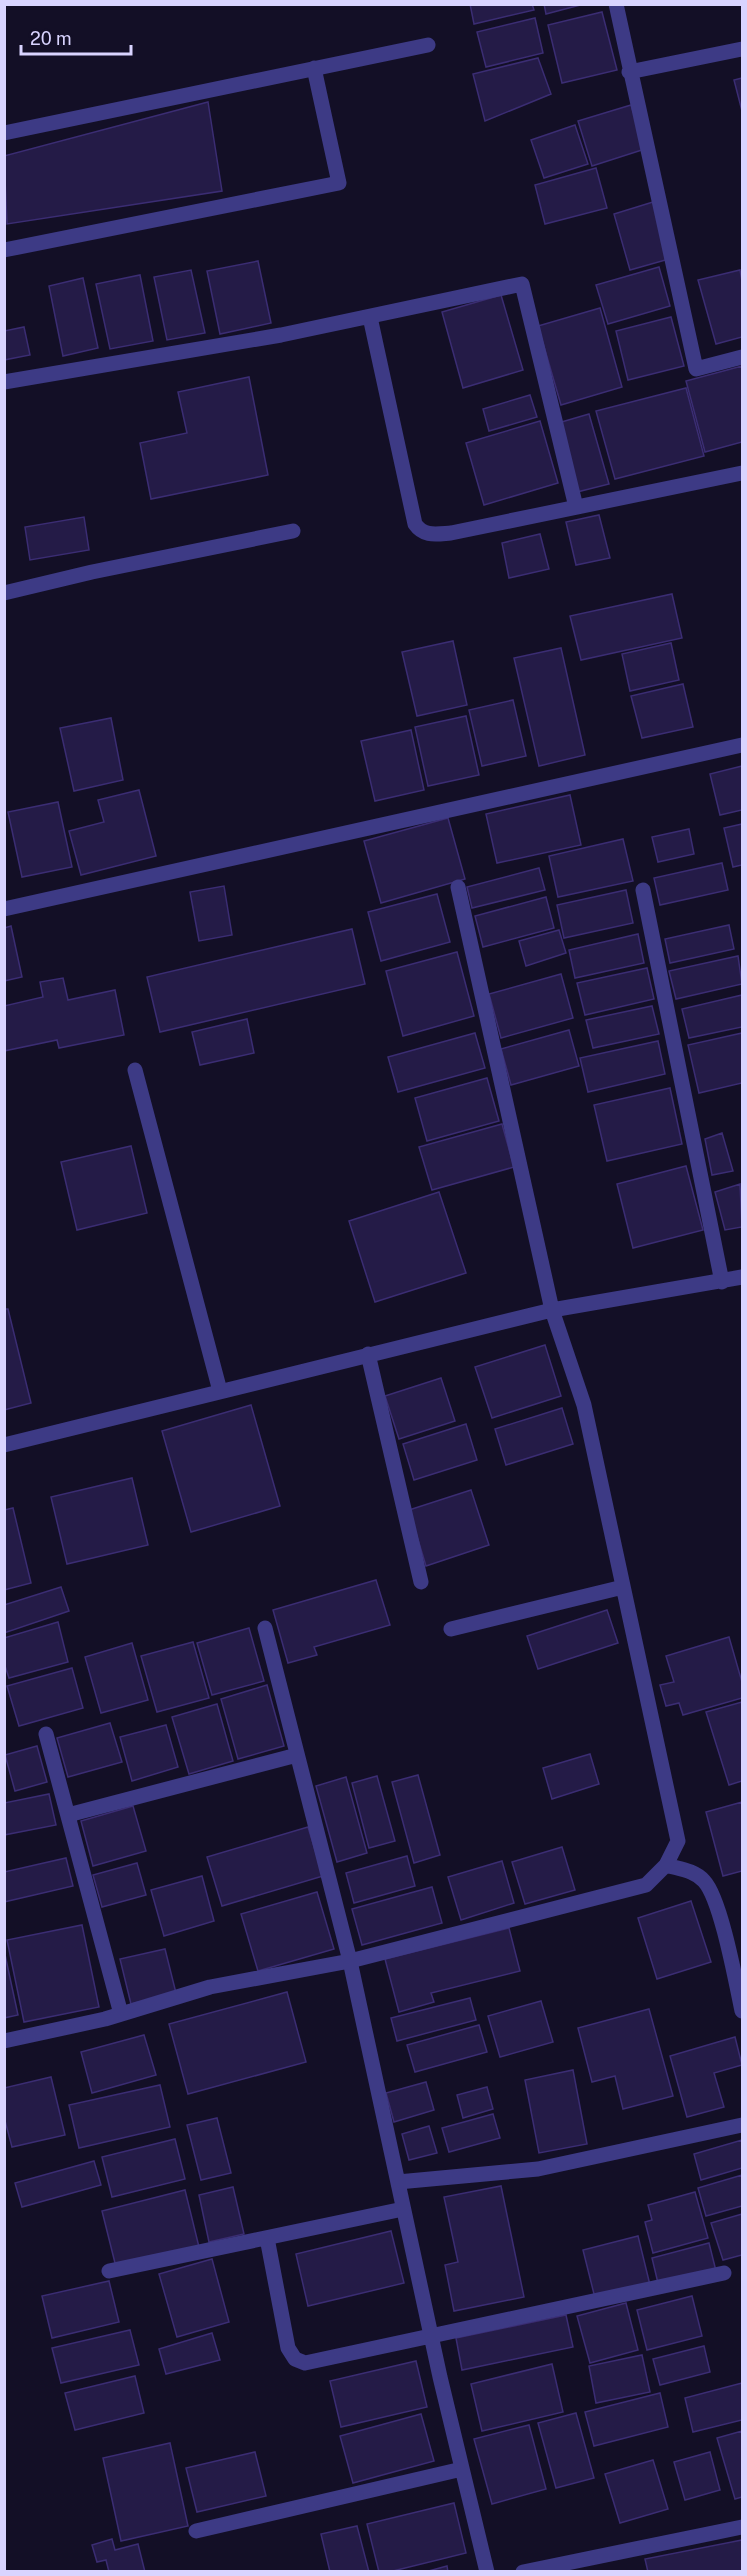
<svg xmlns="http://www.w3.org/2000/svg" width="747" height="2576" font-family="'Public Sans',sans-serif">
<rect width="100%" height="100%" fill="#130f26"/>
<path fill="#241b47" stroke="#3b2d73" stroke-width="1.5" d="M470 4H532L534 10 474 24Z
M544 4H584L546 14Z
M602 12 617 70 562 83 548 25Z
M535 18 543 53 486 67 477 32Z
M538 58 551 94 485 121 473 74Z
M742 78V111L734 80Z
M208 102 222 191 7 224 4 156Z
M631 105 645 149 592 166 578 121Z
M575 125 588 164 544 178 531 140Z
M596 168 607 208 545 224 535 185Z
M653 202 669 259 630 270 614 214Z
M258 261 271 323 220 334 207 271Z
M659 267 670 306 608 324 596 285Z
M191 270 205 333 167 340 154 277Z
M740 270 742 281V337L716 344 698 280Z
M140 275 153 341 110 349 96 284Z
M83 278 98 348 63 356 49 286Z
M501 295 523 370 463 388 442 312Z
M600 308 622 387 561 405 538 326Z
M671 317 684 366 628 380 616 331Z
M24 327 30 355 4 360V331Z
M742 366V442L705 452 686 381Z
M249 377 268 475 151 499 140 443 187 433 178 392Z
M686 388 704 456 615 479 596 411Z
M530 395 537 417 489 431 483 409Z
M589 414 609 484 577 492 558 423Z
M540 421 558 483 484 505 466 443Z
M599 515 610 558 576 565 566 522Z
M84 517 89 550 30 560 25 527Z
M540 534 549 569 509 578 502 543Z
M672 594 682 638 581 660 570 616Z
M453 641 467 705 417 716 402 652Z
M671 643 679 680 630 691 622 654Z
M561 648 585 755 539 766 514 658Z
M683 684 693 727 642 738 631 696Z
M513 700 526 756 482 766 469 710Z
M466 716 479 775 428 786 415 727Z
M111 718 123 780 74 791 60 728Z
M411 730 424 790 375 801 361 741Z
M742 766V810L720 815 710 774Z
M139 790 156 856 81 875 69 831 104 822 98 800Z
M570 795 581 845 497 863 486 814Z
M58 802 72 867 22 877 8 812Z
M448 818 465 879 381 903 364 841Z
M742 824V865L733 867 724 828Z
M689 829 694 854 658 862 652 837Z
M623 839 633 881 558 897 549 856Z
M722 863 728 890 660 905 654 878Z
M539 868 545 890 472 908 467 887Z
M224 886 232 935 199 941 190 892Z
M626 890 633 923 564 938 557 905Z
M437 894 450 942 381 961 368 912Z
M546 897 554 928 483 947 475 916Z
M729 925 734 949 670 963 665 939Z
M11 926 22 977 4 981V928Z
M352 929 365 984 160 1032 147 977Z
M559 930 566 953 526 966 519 941Z
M638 934 644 963 575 978 569 950Z
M457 952 474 1016 403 1036 386 971Z
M738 956 742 984 676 999 669 971Z
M647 968 654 999 585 1015 577 983Z
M561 974 573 1018 501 1038 489 994Z
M63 978 68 1000 115 990 124 1035 59 1048 57 1040 4 1051V1006L43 997 40 982Z
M742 995V1027L689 1038 682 1009Z
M652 1006 659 1034 593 1048 586 1020Z
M247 1019 254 1053 200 1065 192 1032Z
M569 1030 579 1066 511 1085 501 1049Z
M475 1033 485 1068 398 1092 388 1057Z
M742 1033V1083L699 1093 688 1045Z
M658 1041 665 1074 588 1092 580 1058Z
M487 1078 499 1121 427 1141 415 1098Z
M670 1088 682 1144 607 1161 594 1105Z
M502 1124 514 1167 432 1190 419 1147Z
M722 1133 733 1171 712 1175 705 1139Z
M131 1146 147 1213 77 1230 61 1162Z
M686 1166 703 1230 633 1248 617 1184Z
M740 1184 742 1227 725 1230 715 1192Z
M439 1192 466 1273 375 1302 349 1221Z
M4 1309H8L31 1403 4 1410Z
M545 1345 561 1396 492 1418 475 1367Z
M441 1378 455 1421 399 1439 385 1396Z
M251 1405 280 1506 191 1532 162 1431Z
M562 1408 573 1444 506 1465 495 1429Z
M466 1424 477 1460 414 1480 403 1444Z
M132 1478 148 1545 67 1564 51 1497Z
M471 1490 489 1545 426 1566 409 1510Z
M13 1508 31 1583 4 1590V1510Z
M376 1580 390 1625 314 1647 317 1655 288 1663 273 1610Z
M61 1587 69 1611 4 1633V1605Z
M607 1610 618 1643 538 1669 527 1636Z
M58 1622 68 1662 9 1678 4 1663V1638Z
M249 1628 264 1681 212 1695 197 1643Z
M729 1637 742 1682V1698L683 1715 679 1703 666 1706 660 1685 674 1682 666 1656Z
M193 1642 209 1698 157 1712 141 1656Z
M132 1643 148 1700 101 1713 85 1657Z
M72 1668 83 1708 19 1726 7 1686Z
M267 1685 284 1746 238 1759 221 1699Z
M742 1702V1781L729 1785 706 1712Z
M217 1704 233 1761 189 1774 172 1717Z
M110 1723 122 1762 68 1777 57 1738Z
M166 1725 178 1767 132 1781 120 1737Z
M37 1746 47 1782 15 1791 5 1755Z
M590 1754 599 1784 552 1799 543 1768Z
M418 1775 440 1855 414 1863 392 1782Z
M377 1776 395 1841 369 1848 352 1783Z
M346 1777 367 1853 337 1862 316 1786Z
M49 1794 56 1825 4 1835V1803Z
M742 1802V1871L723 1876 706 1812Z
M133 1806 146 1851 93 1866 81 1821Z
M308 1827 323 1876 222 1906 207 1857Z
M562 1847 575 1890 525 1904 512 1862Z
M407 1856 415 1886 354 1903 346 1873Z
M66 1858 73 1886 4 1902V1872Z
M502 1861 514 1903 461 1920 448 1877Z
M137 1863 146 1895 102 1907 93 1875Z
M202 1876 214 1921 164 1936 151 1890Z
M432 1887 442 1923 362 1945 352 1909Z
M317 1892 334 1949 258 1971 241 1914Z
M691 1901 711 1962 657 1979 638 1918Z
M82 1925 99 2007 24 2022 7 1940Z
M509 1928 520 1971 431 1993 434 2002 399 2012 385 1959Z
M165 1949 176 1993 131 2004 120 1959Z
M4 1950 18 2015 4 2018Z
M287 1992 306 2062 188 2094 169 2024Z
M470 1998 476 2020 397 2041 391 2018Z
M541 2001 553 2042 500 2057 488 2016Z
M649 2009 673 2096 623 2109 615 2076 592 2082 578 2028Z
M479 2025 487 2052 415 2072 407 2045Z
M144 2035 156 2075 92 2093 81 2052Z
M735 2037 742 2065 714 2073 724 2107 687 2117 670 2056Z
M573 2070 587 2144 539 2153 525 2080Z
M51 2077 65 2135 12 2147 4 2117V2088Z
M426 2082 434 2110 394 2122 386 2093Z
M160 2085 170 2127 79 2148 69 2105Z
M487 2087 493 2109 463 2118 457 2095Z
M493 2114 500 2138 449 2152 442 2128Z
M217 2118 231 2173 201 2180 187 2125Z
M429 2126 437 2153 409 2160 402 2134Z
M175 2139 185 2179 112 2197 102 2157Z
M742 2140V2168L701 2180 694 2154Z
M94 2161 101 2185 22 2207 15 2183Z
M742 2175V2206L706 2216 698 2188Z
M501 2186 524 2297 454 2311 445 2265 458 2262 444 2197Z
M233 2187 244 2234 209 2242 199 2195Z
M185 2190 199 2247 116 2267 102 2211Z
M695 2192 708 2238 653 2253 645 2222 652 2220 648 2205Z
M742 2214V2255L723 2260 711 2223Z
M391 2231 404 2283 308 2306 296 2254Z
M638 2236 650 2285 595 2298 583 2250Z
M709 2243 716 2271 658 2283 652 2258Z
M212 2259 229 2322 177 2337 159 2274Z
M109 2281 119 2322 52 2338 42 2296Z
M692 2296 702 2336 647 2350 637 2310Z
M626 2303 638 2350 590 2363 577 2316Z
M566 2315 573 2347 462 2370 456 2338Z
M130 2330 139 2365 61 2383 52 2348Z
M212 2333 220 2360 166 2374 159 2349Z
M704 2346 710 2372 660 2385 653 2359Z
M642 2355 650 2392 596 2403 589 2366Z
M416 2361 427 2407 341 2427 330 2381Z
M552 2364 563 2412 482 2431 471 2384Z
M135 2376 144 2413 75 2430 65 2393Z
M742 2383V2420L693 2432 685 2398Z
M660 2393 668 2427 594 2446 585 2412Z
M576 2413 594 2478 556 2488 538 2423Z
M421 2414 434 2461 353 2483 340 2436Z
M529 2425 546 2489 492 2504 474 2439Z
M742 2431V2497L735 2499 717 2438Z
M170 2443 188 2526 121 2541 103 2458Z
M255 2452 266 2496 197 2512 186 2468Z
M710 2452 720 2490 685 2500 674 2462Z
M653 2460 668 2509 620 2523 605 2474Z
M454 2503 466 2553 389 2572H379L367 2524Z
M357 2526 369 2572H330L321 2534Z
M112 2539 115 2550 138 2544 145 2572H109L106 2560 97 2562 92 2545Z
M742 2540V2572H648L645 2559Z
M447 2566 448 2572H425Z"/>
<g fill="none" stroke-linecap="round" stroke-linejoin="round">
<path stroke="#3d3a85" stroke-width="15" d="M616 4 696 369 742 357
M629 72 742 49
M4 133 428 45
M4 250 339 183 314 68
M370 317 415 524C424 537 436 534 451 533L742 473
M4 382 281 335 522 284 576 507
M4 593 92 572 293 531
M643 890 722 1282
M4 909 742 745
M135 1070 220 1391
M368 1354 421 1582
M4 1445 552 1310 742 1277
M265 1628 350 1961 440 2377 487 2572
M451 1629 623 1587
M46 1734 121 2014
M68 1815 297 1755
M666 1865C679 1869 694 1870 704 1881 721 1899 736 1983 742 2011
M4 2041 105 2019 210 1987 350 1961 646 1885 666 1865 678 1841 584 1405 552 1310 458 887
M398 2182 538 2169 742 2125
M267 2238 288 2348 295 2359 305 2363 724 2273
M109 2271 403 2209
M196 2531 462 2469
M523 2572 742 2527"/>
</g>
<rect width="747" height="2576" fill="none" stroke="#d9d4ff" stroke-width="12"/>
<path d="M21 45v9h110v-9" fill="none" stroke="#d9d4ff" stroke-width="3"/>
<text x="30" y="45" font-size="18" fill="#d9d4ff" stroke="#130f26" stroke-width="4.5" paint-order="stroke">20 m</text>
</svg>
